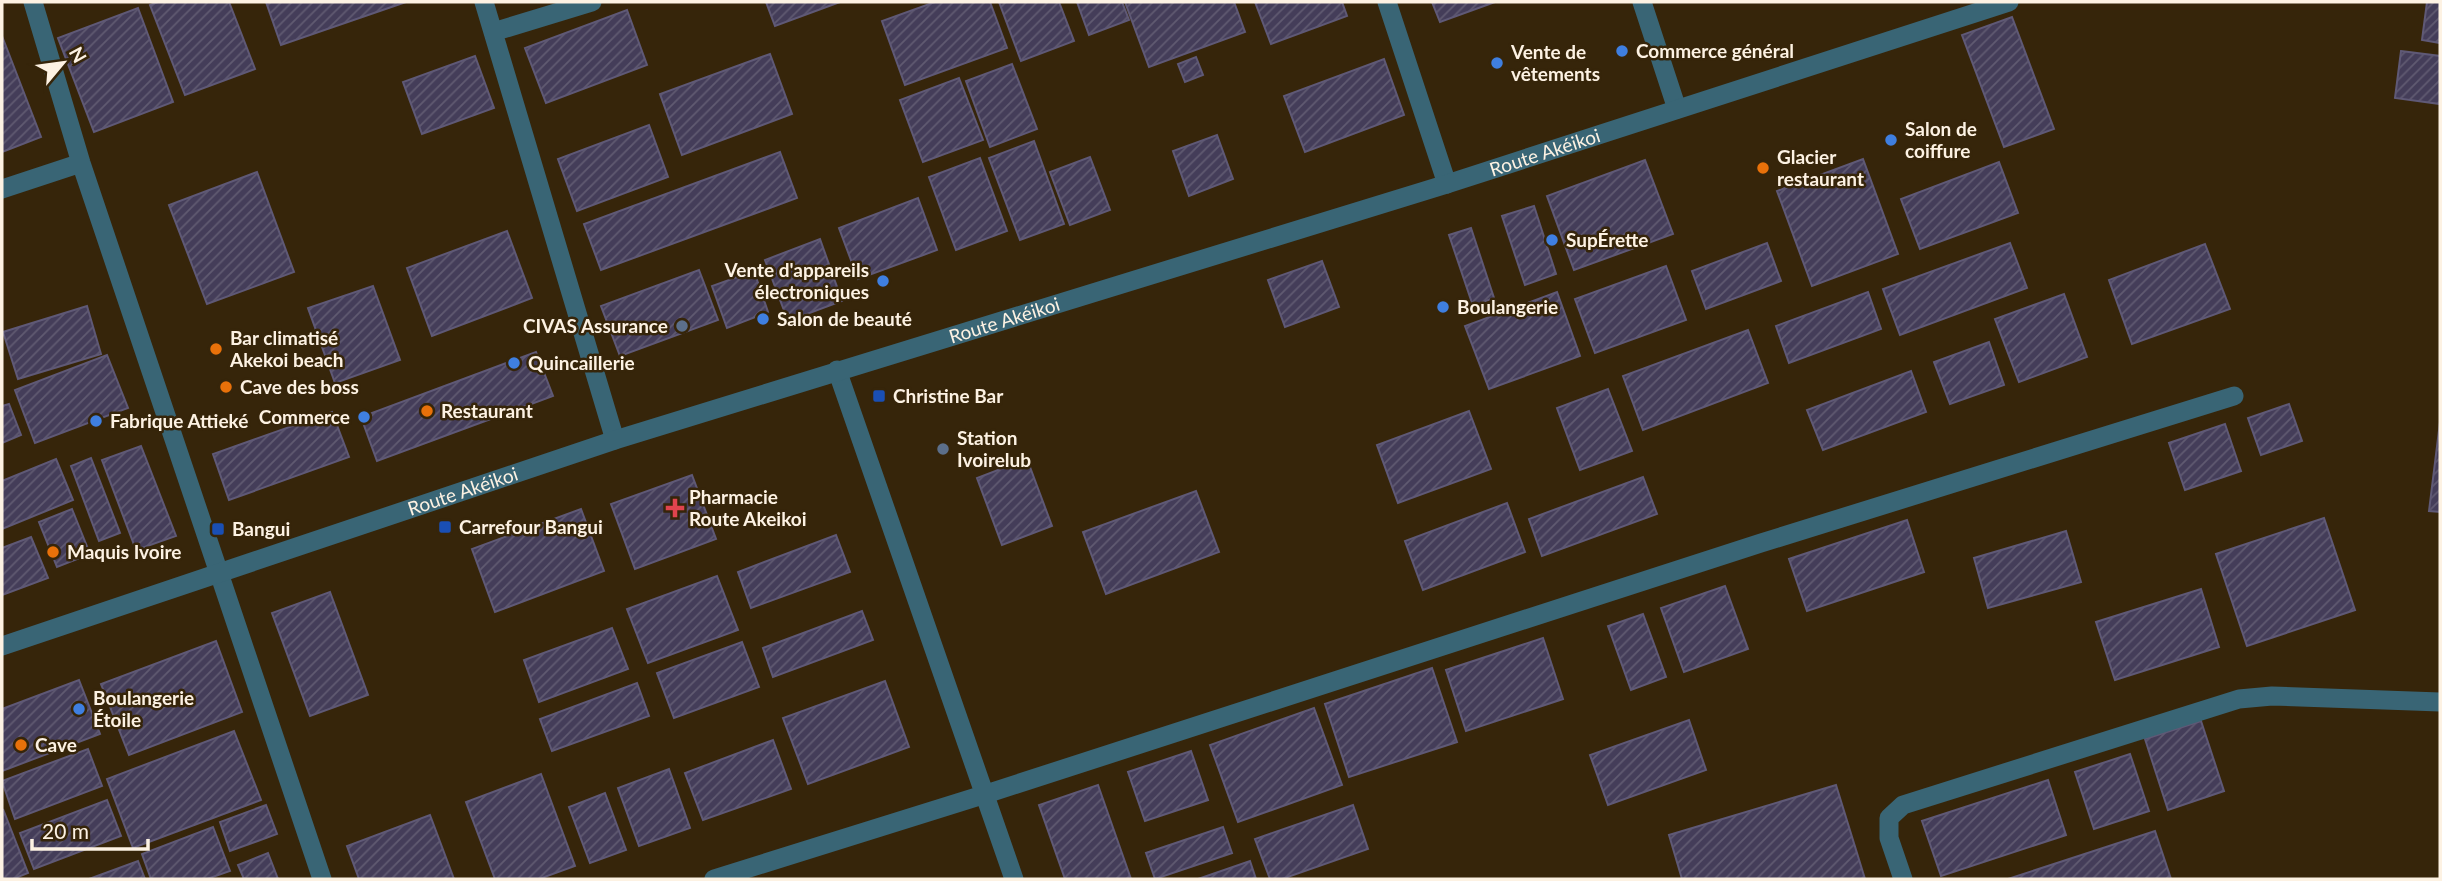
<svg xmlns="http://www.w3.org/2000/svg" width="2442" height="881" font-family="Lato,sans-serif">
<defs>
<pattern id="building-hatch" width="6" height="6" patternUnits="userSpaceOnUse" patternTransform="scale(1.75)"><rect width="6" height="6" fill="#443d59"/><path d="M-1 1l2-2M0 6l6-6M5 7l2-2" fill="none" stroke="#605a71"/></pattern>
</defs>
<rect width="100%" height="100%" fill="#36250a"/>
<path fill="url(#building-hatch)" stroke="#5f5976" stroke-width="2" d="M158 2H229L255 69 185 95 150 5Z
M266 2H406L281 45Z
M766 2H840L775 26Z
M935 2H990L1007 48 905 85 882 21Z
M999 2H1059L1074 41 1021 61Z
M1077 2H1122L1129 20 1089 35Z
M1125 2H1234L1245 32 1149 67Z
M1255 2H1342L1347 16 1271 44Z
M1432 2H1495L1440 22Z
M2427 2H2440V43L2422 40Z
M138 8 173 102 94 132 58 38Z
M627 10 647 65 546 103 525 48Z
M2012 17 2054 129 2004 147 1962 35Z
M2 36 41 137 2 152Z
M2401 51 2440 56V104L2395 98Z
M770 54 792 114 682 155 660 94Z
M475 56 494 108 422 134 403 82Z
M1196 57 1203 75 1185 82 1178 64Z
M1384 59 1404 115 1305 152 1284 96Z
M1012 64 1037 129 990 147 966 81Z
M959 78 983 140 923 162 900 100Z
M649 125 668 177 577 211 558 159Z
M1217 135 1233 179 1189 196 1173 151Z
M1034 141 1064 224 1020 240 989 158Z
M780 152 797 198 601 270 584 224Z
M1090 157 1110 210 1070 225 1050 172Z
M980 158 1007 231 956 250 929 177Z
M1863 159 1898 254 1812 286 1777 191Z
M1645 160 1673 234 1574 270 1547 196Z
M1999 162 2018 213 1920 249 1901 199Z
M257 172 294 272 207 304 169 205Z
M918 198 937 250 858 279 839 228Z
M1534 206 1556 274 1525 285 1502 216Z
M1471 228 1494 298 1473 306 1449 235Z
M507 231 532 298 432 336 407 268Z
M820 239 842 301 788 321 765 260Z
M1767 243 1781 281 1706 309 1692 271Z
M2010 243 2027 288 1900 335 1883 289Z
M2205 244 2230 309 2132 344 2109 280Z
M1322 261 1339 307 1285 327 1268 280Z
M1666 266 1686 320 1595 353 1575 299Z
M699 270 718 320 620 356 601 306Z
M754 271 768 312 727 328 712 286Z
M373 286 400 360 335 383 308 308Z
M1557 292 1580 356 1489 389 1465 326Z
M1868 292 1881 329 1789 363 1776 326Z
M2064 294 2087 357 2019 382 1995 319Z
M87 306 101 354 18 379 3 332Z
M1748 330 1768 383 1643 430 1623 376Z
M1989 342 2004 385 1950 404 1934 362Z
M536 352 553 396 377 461 361 417Z
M107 355 128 408 35 443 15 390Z
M1911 371 1926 412 1823 450 1807 410Z
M1608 389 1632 451 1580 470 1557 408Z
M9 404 21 435 2 443V406Z
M2289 404 2302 441 2261 455 2248 418Z
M1469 411 1491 469 1398 503 1377 445Z
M332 412 349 457 229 500 213 454Z
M2440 422V512L2429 511Z
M2225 424 2241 471 2185 490 2169 443Z
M141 446 176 536 136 550 102 460Z
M91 458 120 533 99 541 71 466Z
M56 459 73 500 2 529V481Z
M1027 459 1052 526 1002 545 977 478Z
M692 475 716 539 635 569 611 504Z
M1643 477 1657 514 1542 556 1529 519Z
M1196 491 1219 552 1106 594 1083 532Z
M1507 503 1525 552 1423 590 1405 541Z
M72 509 90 554 57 567 39 522Z
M581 509 604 571 495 612 472 549Z
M2324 518 2355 610 2247 646 2216 554Z
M1907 520 1924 572 1807 611 1789 559Z
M2066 531 2081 582 1988 608 1974 558Z
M836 535 850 572 751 608 738 572Z
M31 537 48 578 2 595V548Z
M717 576 738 630 648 663 627 609Z
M1725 586 1748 649 1684 672 1661 608Z
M2201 589 2219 647 2115 680 2096 622Z
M330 592 368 695 310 716 272 613Z
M862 611 873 640 773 677 763 648Z
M1643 614 1666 677 1631 690 1608 626Z
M612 628 628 669 539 702 524 660Z
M1543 638 1563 699 1466 731 1446 670Z
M216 641 242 712 129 755 101 684Z
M742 642 759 687 674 718 657 673Z
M1432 668 1457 742 1349 777 1325 704Z
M79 680 100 734 2 771V709Z
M885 681 909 747 808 784 783 718Z
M637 683 649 716 552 751 540 719Z
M1314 708 1342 785 1238 822 1210 745Z
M1689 720 1706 770 1608 805 1590 755Z
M2201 721 2224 791 2168 810 2145 739Z
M234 731 261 800 133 848 107 779Z
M773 740 791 789 703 820 685 773Z
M88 749 102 786 15 819 2 781Z
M1191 751 1208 800 1145 821 1128 772Z
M2130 754 2149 811 2094 829 2075 772Z
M669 769 690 828 639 846 618 788Z
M541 774 575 866 539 879H495L466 802Z
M2048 780 2066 835 1941 876 1922 821Z
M1098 785 1131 879H1065L1039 805Z
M1836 785 1865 879H1682L1669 835Z
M605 793 626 850 590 863 569 807Z
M107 800 121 836 34 869 20 833Z
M266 805 277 834 230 851 220 822Z
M1353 805 1368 849 1282 879H1270L1255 839Z
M3 809 28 873 13 879H2Z
M430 815 454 879H359L347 846Z
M213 827 230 871 207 879H151L142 854Z
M1223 827 1232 853 1155 879 1146 853Z
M2155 831 2171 879H2008Z
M268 853 278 879H244L238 865Z
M138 861 145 879H89Z
M1250 861 1256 879H1198Z"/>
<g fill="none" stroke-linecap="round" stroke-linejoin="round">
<path stroke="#396575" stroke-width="19" d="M33 2 81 163 322 879
M484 2 615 440
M1387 2 1447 184
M1642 2 1677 109
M493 32 592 2
M2 189 81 163
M837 370 1014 879
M714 879 986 794 1761 543 2234 396
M1903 879 1889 838V818L1903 805 2239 699 2272 696 2440 702"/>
<path stroke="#396575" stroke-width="19" id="s1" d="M2 646 615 440 1447 184 2009 2"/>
</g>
<g fill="#3f7fe0" stroke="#36250a" stroke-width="2.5">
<circle cx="1622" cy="51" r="7"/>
<circle cx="1497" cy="63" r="7"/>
<circle cx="1891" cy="140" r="7"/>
<circle cx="1552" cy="240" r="7"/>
<circle cx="883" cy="281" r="7"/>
<circle cx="1443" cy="307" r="7"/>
<circle cx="763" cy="319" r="7"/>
<circle cx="514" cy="363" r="7"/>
<circle cx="364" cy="417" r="7"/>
<circle cx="96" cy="421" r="7"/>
<circle cx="79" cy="709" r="7"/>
</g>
<g fill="#e8710a" stroke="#36250a" stroke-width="2.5">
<circle cx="1763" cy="168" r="7"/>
<circle cx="216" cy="349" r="7"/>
<circle cx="226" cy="387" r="7"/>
<circle cx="427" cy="411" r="7"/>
<circle cx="53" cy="552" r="7"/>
<circle cx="21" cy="745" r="7"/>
</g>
<g fill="#5c6f8a" stroke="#36250a" stroke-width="2.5">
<circle cx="682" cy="326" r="7"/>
<circle cx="943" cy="449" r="7"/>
</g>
<g fill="#1a4fb4" stroke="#36250a" stroke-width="2.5">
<rect x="872" y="389" width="14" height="14" rx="3.5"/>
<rect x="438" y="520" width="14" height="14" rx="3.5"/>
<rect x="211" y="522" width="14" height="14" rx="3.5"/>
</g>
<path fill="#e0444e" stroke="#36250a" stroke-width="2.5" d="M671.5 497.5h7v7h7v7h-7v7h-7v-7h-7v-7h7z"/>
<g text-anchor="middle" stroke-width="5" stroke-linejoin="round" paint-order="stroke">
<g font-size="19" font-weight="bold" fill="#fdf2e3" stroke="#36250a" text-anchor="start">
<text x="1636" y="58">Commerce général</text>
<text x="1511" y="59">Vente de<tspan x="1511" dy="22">vêtements</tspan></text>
<text x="1905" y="136">Salon de<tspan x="1905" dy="22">coiffure</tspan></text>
<text x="1777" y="164">Glacier<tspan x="1777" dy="22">restaurant</tspan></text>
<text x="1566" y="247">SupÉrette</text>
<text x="869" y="277" text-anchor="end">Vente d'appareils<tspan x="869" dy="22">électroniques</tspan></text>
<text x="1457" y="314">Boulangerie</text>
<text x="777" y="326">Salon de beauté</text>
<text x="668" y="333" text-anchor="end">CIVAS Assurance</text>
<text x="230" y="345">Bar climatisé<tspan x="230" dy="22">Akekoi beach</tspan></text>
<text x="528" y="370">Quincaillerie</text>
<text x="240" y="394">Cave des boss</text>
<text x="893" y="403">Christine Bar</text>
<text x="441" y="418">Restaurant</text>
<text x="350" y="424" text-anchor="end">Commerce</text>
<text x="110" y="428">Fabrique Attieké</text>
<text x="957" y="445">Station<tspan x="957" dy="22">Ivoirelub</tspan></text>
<text x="689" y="504">Pharmacie<tspan x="689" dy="22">Route Akeikoi</tspan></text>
<text x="459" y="534">Carrefour Bangui</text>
<text x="232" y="536">Bangui</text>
<text x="67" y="559">Maquis Ivoire</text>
<text x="93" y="705">Boulangerie<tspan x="93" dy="22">Étoile</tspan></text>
<text x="35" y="752">Cave</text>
</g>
<g font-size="19" fill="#fdf2e3" stroke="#36250a">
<text dy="7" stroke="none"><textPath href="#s1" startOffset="1620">Route Akéikoi</textPath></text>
<text dy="7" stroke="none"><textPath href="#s1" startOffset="1054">Route Akéikoi</textPath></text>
<text dy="7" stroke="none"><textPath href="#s1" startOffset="486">Route Akéikoi</textPath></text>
</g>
</g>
<rect width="2442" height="881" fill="none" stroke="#fdf2e3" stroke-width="7"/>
<g transform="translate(63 63) rotate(61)" stroke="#36250a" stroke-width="5" paint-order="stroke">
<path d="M0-5L12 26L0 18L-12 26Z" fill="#fdf2e3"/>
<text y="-10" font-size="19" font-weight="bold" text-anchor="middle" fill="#fdf2e3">N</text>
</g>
<path d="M32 839v10h116v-10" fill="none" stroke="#fdf2e3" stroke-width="3.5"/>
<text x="42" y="839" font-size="21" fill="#fdf2e3" stroke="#36250a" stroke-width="5" paint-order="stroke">20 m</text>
</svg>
